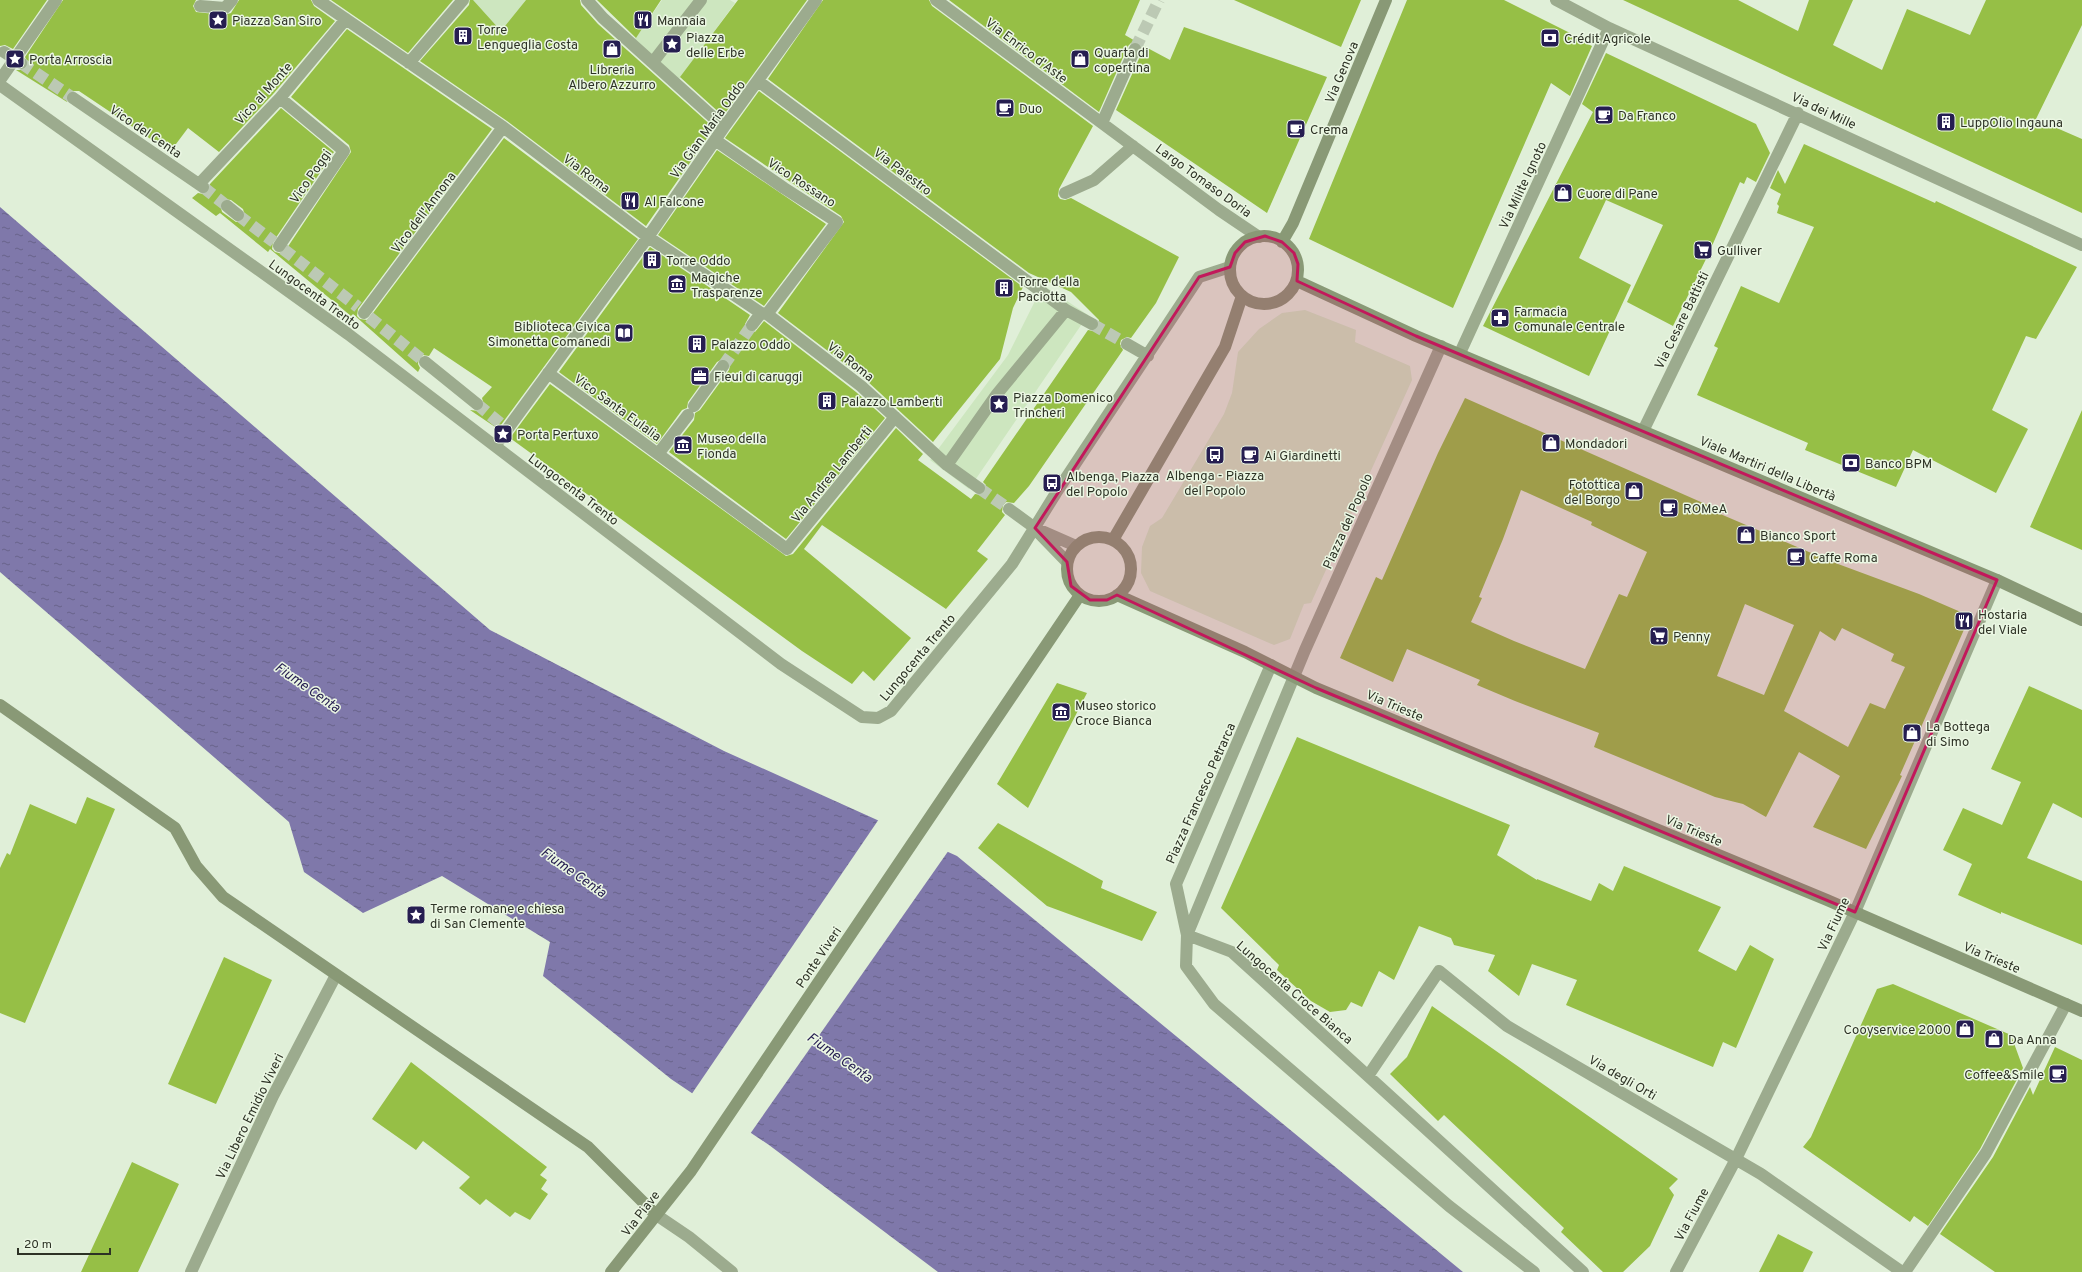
<svg xmlns="http://www.w3.org/2000/svg" width="2082" height="1272" font-family="Overpass,sans-serif">
<defs>
<pattern id="water-ripples" width="26" height="14" patternUnits="userSpaceOnUse"><rect width="26" height="14" fill="#7f78aa"/><path d="M2 4q2-2 4 0t4 0M15 11q2-2 4 0t4 0" fill="none" stroke="#68638a"/></pattern>
</defs>
<rect width="100%" height="100%" fill="#e0efd8"/>
<path fill="#cde6bf" d="M465 0H526L501 31Z
M662 0H730L735 3 677 82 635 39Z
M1043 285 1088 315 969 489 930 460 1008 355Z
M1305 310 1356 330 1355 342 1410 366 1412 380 1311 603 1304 604 1290 639 1274 645 1150 591 1141 573 1142 547 1150 526 1162 518 1224 414 1232 393 1238 352 1259 329 1282 313Z"/>
<path fill="url(#water-ripples)" d="M0 207 490 630 724 751 957 856 1463 1272H938L769 1145 671 1079 543 976 550 942 442 876 363 913 304 872 289 822 0 572Z"/>
<path fill="#e0efd8" d="M879 819 949 850 750 1134 691 1095Z"/>
<path fill="#96bf46" fill-rule="evenodd" d="M0 0H47L13 49 5 45 0 46Z
M63 0H196L193 6 196 12 224 15 231 13 239 0H311L314 6 335 21 274 93 219 152 188 128 170 152 79 91H70L67 93 66 98 67 102 16 70H21L27 67 28 63 25 57Z
M331 0H453L408 53Z
M470 0H473L501 31 526 0H580L581 5 598 24 714 128 646 226 507 121 420 61 469 5Z
M597 0H661L636 38Z
M738 0H807L723 116 680 77Z
M823 0H929L932 6 1093 126 1059 189 1058 196 1060 199 1065 200 1071 198 1179 257 1156 303 1131 338 1127 337 1121 340 1120 344 1123 350 1029 486 1014 503 1006 502 1003 505 1002 512 1005 515 977 551 988 559 946 609 822 525 804 549 911 638 874 681 863 671 852 684 802 651 510 438 550 384 786 556 793 554 896 428 923 454 918 460 971 499 975 494 982 495 985 492 986 485 983 482 1088 330 1093 331 1098 328 1099 320 1071 292 1029 273 768 79Z
M949 0H1140L1125 35 1137 42 1131 43 1128 46 1099 112Z
M1234 0H1361L1341 47Z
M1407 0H1504L1572 34 1571 36 1592 46 1570 96 1551 83 1453 308 1309 239Z
M1623 0H1738L1798 31 1809 0H1853L1833 45 1882 70 1907 9 1970 35 1986 0H2082V25L2036 119 2082 139V213Z
M1184 27 1327 77 1267 213 1116 110 1142 52 1140 44 1170 60Z
M347 29 492 129 358 309 357 316 360 319 367 320 370 317 504 138 638 239 498 429 470 410 479 411 483 409 484 405 482 398 492 387 434 348 429 356 423 355 419 358 418 364 420 368 418 372 353 314 351 316 270 249 268 252 220 213 216 216 192 198 198 193 203 194 209 192 210 184 281 108 334 152 273 242 272 249 275 252 279 253 285 251 351 152 349 145 291 97ZM224 199 231 200 243 209 245 216 244 220 236 222 222 212 220 204Z
M1606 53 1756 124 1770 153 1756 182 1747 177 1744 184 1740 182 1708 255 1673 326 1627 302 1663 225 1606 200 1579 258 1631 285 1589 376 1483 326 1593 112 1582 104Z
M759 91 1023 287 1013 308 1000 359 933 442 866 380 778 313 844 222 841 216 725 138Z
M1804 144 1935 203 1936 201 2077 267 2036 339 2026 336 1992 410 2028 429 1996 493 1913 450 1896 487 1805 450 1808 443 1697 395 1718 348 1714 346 1741 286 1779 303 1814 227 1777 213 1779 206 1777 204 1781 194 1770 188 1778 170 1785 184Z
M717 150 826 224 764 306 658 235Z
M650 247 750 315 745 324 748 331 755 332 764 321 856 392 885 418 786 539 669 452 694 420 695 413 700 410 729 370 730 366 728 360 723 359 717 362 688 402 687 408 682 410 657 444 559 372Z
M1465 398 1719 510 1718 513 1830 561 1919 594 1970 616 1900 775 1902 776 1866 849 1813 827 1840 776 1799 752 1766 817 1743 804 1715 797 1594 747 1599 733 1515 701 1477 685 1480 680 1407 649 1393 682 1340 658 1376 577 1382 580 1438 453ZM1521 490 1592 522 1591 525 1647 552 1627 597 1619 594 1585 669 1514 641 1471 622 1482 598 1479 597 1503 539ZM1745 604 1794 625 1764 695 1717 676ZM1842 628 1894 654 1891 661 1905 667 1885 709 1870 703 1848 747 1784 711 1820 631 1835 641Z
M2082 410V550L2030 527Z
M1057 683 1087 693 1028 808 997 784Z
M2029 686 2082 710V818L2053 803 2027 858 2082 881V945L2001 912V914L1958 895 1972 864 1943 850 1963 808 2002 825 2021 782 1991 769Z
M1297 737 1510 825 1497 855 1537 880V879L1591 901 1599 883 1613 891 1624 866 1721 907 1698 951 1736 971 1750 945 1774 959 1736 1048 1723 1042 1713 1067 1566 1005 1577 980 1532 964 1519 996 1488 971 1495 955 1454 945 1451 938 1419 926 1394 980 1379 971 1362 1007 1351 1002 1346 1010 1330 1012 1311 1001 1277 970 1279 965 1221 908Z
M87 797 115 809 25 1023 0 1013V868L7 853 10 855 30 804 76 824Z
M998 823 1103 881 1101 888 1157 912 1142 941 1047 906 978 848Z
M224 957 272 980 216 1104 168 1084Z
M1893 984 2011 1035 2023 1068 1980 1149 1928 1226 1914 1216 1910 1222 1803 1147 1811 1137 1877 989Z
M1432 1006 1678 1179 1669 1188 1674 1195 1650 1246 1623 1272H1603L1561 1232 1564 1228 1444 1115 1438 1121 1390 1074 1407 1057Z
M2055 1047 2082 1060V1272H1995L1940 1234 1993 1157 2030 1087 2033 1095Z
M411 1062 547 1167 540 1175 547 1180 541 1189 548 1194 530 1220 515 1212 510 1217 486 1199 480 1205 459 1188 470 1177 423 1141 416 1150 372 1119Z
M132 1162 179 1184 138 1272H81Z
M1778 1234 1813 1252 1803 1272H1759Z"/>
<g fill="none" stroke-linecap="round" stroke-linejoin="round">
<path stroke="#bcc9b4" stroke-width="12" stroke-dasharray="12 6" stroke-linecap="butt" d="M1135 49 1159 0
M21 63 73 98
M203 187 227 206
M238 215 274 242
M283 249 358 307
M369 317 425 362
M1092 324 1127 344
M723 366 752 325
M477 404 501 424
M979 488 1009 509"/>
<path stroke="#9cab8e" stroke-width="12" d="M318 0 503 127 648 237 761 313 767 314 861 386 947 465 979 488
M587 0 603 18 724 127
M936 0 1219 210 1259 237
M1556 0 1609 28 2082 245
M200 6 225 8 232 0
M4 52 21 63
M653 62 701 0
M409 63 463 0
M0 80 56 0
M758 81 1066 310 1092 324
M0 85 348 334 781 664 862 717 878 718 891 711 1012 564 1056 493 1199 277 1230 267
M73 98 203 187
M1102 123 1135 49
M715 140 784 188 837 222 767 314
M199 184 280 98 346 19
M1065 193 1094 180 1133 146
M227 206 238 215
M279 246 344 151 280 98
M364 313 503 127
M752 325 761 313
M1127 344 1148 356
M1460 353 1609 28
M425 362 477 404
M548 373 787 549 895 417
M694 406 723 366
M1643 431 1798 113
M495 446 648 237 724 127 816 0
M658 454 688 415
M947 465 997 394 1066 310
M1009 509 1035 528 1076 546
M1038 532 1067 562
M1271 665 1176 884 1187 935 1186 966 1214 1004 1449 1206 1534 1272
M1187 935 1305 650 1441 346
M1187 935 1232 952 1583 1272
M1368 1076 1439 971 1507 1026 1761 1174 1902 1272
M655 1214 689 1237 732 1272
M191 1272 273 1096 336 975
M1676 1272 1736 1159 1855 912 1997 580
M1905 1272 1986 1153 2066 1004"/>
<path stroke="#899976" stroke-width="12" d="M1230 270a34 34 0 1 1 68 0a34 34 0 1 1-68 0Z
M1282 242 1293 223 1386 0
M1297 281 1416 336 1997 580 2082 620
M1067 569a32 32 0 1 1 64 0a32 32 0 1 1-64 0Z
M1113 540 1225 347 1242 296
M1117 595 1245 652 1316 688 1827 900 2082 1011
M0 705 175 828 196 866 223 897 588 1147 655 1214
M611 1272 691 1171 1080 595"/>
</g>
<path fill="#c2185b" fill-opacity="0.2" stroke="#c2185b" stroke-width="3" stroke-linejoin="round" d="M1265 236 1282 242 1294 253 1298 264 1297 281 1416 336 1997 580 1855 912 1316 688 1117 595 1107 600H1090L1071 586 1067 562 1035 528 1199 277 1230 267 1235 253 1245 242Z"/>
<defs>
<g id="sight-square" transform="scale(1)"><rect x="-9" y="-9" width="18" height="18" rx="4" fill="#261e51" stroke="#ebf7e3"/><path d="M0-6L1.8-2.2L6-1.7L2.9 1.2L3.7 5.4L0 3.3L-3.7 5.4L-2.9 1.2L-6-1.7L-1.8-2.2Z" fill="#fff"/></g>
<g id="restaurant-square" transform="scale(1)"><rect x="-9" y="-9" width="18" height="18" rx="4" fill="#261e51" stroke="#ebf7e3"/><path d="M-5-6h1v4h1v-4h1v4h1v-4h1v5L-1.5 .5V6h-2V.5L-5-1ZM5-6V6H3V1.5H1.5Q1.5-4 5-6Z" fill="#fff"/></g>
<g id="building-square" transform="scale(1)"><rect x="-9" y="-9" width="18" height="18" rx="4" fill="#261e51" stroke="#ebf7e3"/><path d="M-4-6H4V6H1V3H-1V6H-4ZM-2.5-4.3h1.7v1.8h-1.7ZM.8-4.3h1.7v1.8H.8ZM-2.5-1h1.7V.8h-1.7ZM.8-1h1.7V.8H.8Z" fill="#fff"/></g>
<g id="bank-square" transform="scale(1)"><rect x="-9" y="-9" width="18" height="18" rx="4" fill="#261e51" stroke="#ebf7e3"/><path d="M-6-4H6V4H-6ZM0-2.3a2.3 2.3 0 1 0 0 4.6a2.3 2.3 0 1 0 0-4.6Z" fill="#fff"/></g>
<g id="shop-square" transform="scale(1)"><rect x="-9" y="-9" width="18" height="18" rx="4" fill="#261e51" stroke="#ebf7e3"/><path d="M-5-2.5h2.3a2.7 3.5 0 0 1 5.4 0H5L5.5 6h-11ZM-1.5-2.5h3a1.5 2.3 0 0 0-3 0Z" fill="#fff"/></g>
<g id="cafe-square" transform="scale(1)"><rect x="-9" y="-9" width="18" height="18" rx="4" fill="#261e51" stroke="#ebf7e3"/><path d="M-5.5-4.5H6V0H3Q3 3.5 0 3.5H-2.5Q-5.5 3.5-5.5 0ZM3-3.2v2h1.7v-2ZM-6 4.5H4V6H-6Z" fill="#fff"/></g>
<g id="supermarket-square" transform="scale(1)"><rect x="-9" y="-9" width="18" height="18" rx="4" fill="#261e51" stroke="#ebf7e3"/><path d="M-6-5.5h2.5l.6 2H6L4.5 2H-2.5L-4.4-4H-6ZM-1.5 3.2a1.3 1.3 0 1 0 .1 0ZM3 3.2a1.3 1.3 0 1 0 .1 0Z" fill="#fff"/></g>
<g id="museum-square" transform="scale(1)"><rect x="-9" y="-9" width="18" height="18" rx="4" fill="#261e51" stroke="#ebf7e3"/><path d="M0-6L6-3V-2H-6V-3ZM-5-1h2V3h-2ZM-1-1h2V3h-2ZM3-1h2V3H3ZM-6 4H6V6H-6Z" fill="#fff"/></g>
<g id="pharmacy-square" transform="scale(1)"><rect x="-9" y="-9" width="18" height="18" rx="4" fill="#261e51" stroke="#ebf7e3"/><path d="M-2-6h4v4h4v4h-4v4h-4v-4h-4v-4h4Z" fill="#fff"/></g>
<g id="library-square" transform="scale(1)"><rect x="-9" y="-9" width="18" height="18" rx="4" fill="#261e51" stroke="#ebf7e3"/><path d="M-6-4Q-3-5.5-.7-3.5V5Q-3 3-6 4ZM6-4Q3-5.5 .7-3.5V5Q3 3 6 4Z" fill="#fff"/></g>
<g id="office-square" transform="scale(1)"><rect x="-9" y="-9" width="18" height="18" rx="4" fill="#261e51" stroke="#ebf7e3"/><path d="M-6-3h4V-5.5h4V-3h4V5H-6ZM-1-4.5V-3h2v-1.5ZM-6 0V1H6V0Z" fill="#fff"/></g>
<g id="bus-square" transform="scale(1)"><rect x="-9" y="-9" width="18" height="18" rx="4" fill="#261e51" stroke="#ebf7e3"/><path d="M-5-6H5V4H4V6H2V4H-2V6H-4V4H-5ZM-3.5-4V0h7V-4ZM-3.5 1.2v1.5H-2V1.2ZM2 1.2v1.5H3.5V1.2Z" fill="#fff"/></g>
</defs>
<g fill-rule="evenodd">
<use href="#sight-square" x="218" y="20"/>
<use href="#restaurant-square" x="643" y="20"/>
<use href="#building-square" x="463" y="36"/>
<use href="#bank-square" x="1550" y="38"/>
<use href="#sight-square" x="672" y="44"/>
<use href="#shop-square" x="612" y="49"/>
<use href="#sight-square" x="15" y="59"/>
<use href="#shop-square" x="1080" y="59"/>
<use href="#cafe-square" x="1005" y="108"/>
<use href="#cafe-square" x="1604" y="115"/>
<use href="#building-square" x="1946" y="122"/>
<use href="#cafe-square" x="1296" y="129"/>
<use href="#shop-square" x="1563" y="193"/>
<use href="#restaurant-square" x="630" y="201"/>
<use href="#supermarket-square" x="1703" y="250"/>
<use href="#building-square" x="652" y="260"/>
<use href="#museum-square" x="677" y="284"/>
<use href="#building-square" x="1004" y="288"/>
<use href="#pharmacy-square" x="1500" y="318"/>
<use href="#library-square" x="624" y="333"/>
<use href="#building-square" x="697" y="344"/>
<use href="#office-square" x="700" y="376"/>
<use href="#building-square" x="827" y="401"/>
<use href="#sight-square" x="999" y="404"/>
<use href="#sight-square" x="503" y="434"/>
<use href="#shop-square" x="1551" y="443"/>
<use href="#museum-square" x="683" y="445"/>
<use href="#bus-square" x="1215" y="455"/>
<use href="#cafe-square" x="1250" y="455"/>
<use href="#bank-square" x="1851" y="463"/>
<use href="#bus-square" x="1052" y="483"/>
<use href="#shop-square" x="1634" y="491"/>
<use href="#cafe-square" x="1669" y="508"/>
<use href="#shop-square" x="1746" y="535"/>
<use href="#cafe-square" x="1796" y="557"/>
<use href="#restaurant-square" x="1964" y="621"/>
<use href="#supermarket-square" x="1659" y="636"/>
<use href="#museum-square" x="1061" y="712"/>
<use href="#shop-square" x="1912" y="733"/>
<use href="#sight-square" x="416" y="915"/>
<use href="#shop-square" x="1965" y="1029"/>
<use href="#shop-square" x="1994" y="1039"/>
<use href="#cafe-square" x="2058" y="1074"/>
</g>
<g text-anchor="middle" stroke-width="3" stroke-linejoin="round" paint-order="stroke">
<g font-size="13" fill="#2d3225" stroke="#ebf7e3" text-anchor="start">
<text x="232" y="25">Piazza San Siro</text>
<text x="657" y="25">Mannaia</text>
<text x="477" y="34">Torre<tspan x="477" dy="15">Lengueglia Costa</tspan></text>
<text x="686" y="42">Piazza<tspan x="686" dy="15">delle Erbe</tspan></text>
<text x="1564" y="43">Crédit Agricole</text>
<text x="1094" y="57">Quarta di<tspan x="1094" dy="15">copertina</tspan></text>
<text x="29" y="64">Porta Arroscia</text>
<text x="612" y="74" text-anchor="middle">Libreria<tspan x="612" dy="15">Albero Azzurro</tspan></text>
<text x="1019" y="113">Duo</text>
<text x="1618" y="120">Da Franco</text>
<text x="1960" y="127">LuppOlio Ingauna</text>
<text x="1310" y="134">Crema</text>
<text x="1577" y="198">Cuore di Pane</text>
<text x="644" y="206">Al Falcone</text>
<text x="1717" y="255">Gulliver</text>
<text x="666" y="265">Torre Oddo</text>
<text x="691" y="282">Magiche<tspan x="691" dy="15">Trasparenze</tspan></text>
<text x="1018" y="286">Torre della<tspan x="1018" dy="15">Paciotta</tspan></text>
<text x="1514" y="316">Farmacia<tspan x="1514" dy="15">Comunale Centrale</tspan></text>
<text x="610" y="331" text-anchor="end">Biblioteca Civica<tspan x="610" dy="15">Simonetta Comanedi</tspan></text>
<text x="711" y="349">Palazzo Oddo</text>
<text x="714" y="381">Fieui di caruggi</text>
<text x="1013" y="402">Piazza Domenico<tspan x="1013" dy="15">Trincheri</tspan></text>
<text x="841" y="406">Palazzo Lamberti</text>
<text x="517" y="439">Porta Pertuxo</text>
<text x="697" y="443">Museo della<tspan x="697" dy="15">Fionda</tspan></text>
<text x="1565" y="448">Mondadori</text>
<text x="1264" y="460">Ai Giardinetti</text>
<text x="1865" y="468">Banco BPM</text>
<text x="1215" y="480" text-anchor="middle">Albenga - Piazza<tspan x="1215" dy="15">del Popolo</tspan></text>
<text x="1066" y="481">Albenga, Piazza<tspan x="1066" dy="15">del Popolo</tspan></text>
<text x="1620" y="489" text-anchor="end">Fotottica<tspan x="1620" dy="15">del Borgo</tspan></text>
<text x="1683" y="513">ROMeA</text>
<text x="1760" y="540">Bianco Sport</text>
<text x="1810" y="562">Caffe Roma</text>
<text x="1978" y="619">Hostaria<tspan x="1978" dy="15">del Viale</tspan></text>
<text x="1673" y="641">Penny</text>
<text x="1075" y="710">Museo storico<tspan x="1075" dy="15">Croce Bianca</tspan></text>
<text x="1926" y="731">La Bottega<tspan x="1926" dy="15">di Simo</tspan></text>
<text x="430" y="913">Terme romane e chiesa<tspan x="430" dy="15">di San Clemente</tspan></text>
<text x="1951" y="1034" text-anchor="end">Cooyservice 2000</text>
<text x="2008" y="1044">Da Anna</text>
<text x="2044" y="1079" text-anchor="end">Coffee&amp;Smile</text>
</g>
<g font-size="13" fill="#2d3225" stroke="#ebf7e3">
<text transform="translate(1027 50) rotate(37)" y="5">Via Enrico d'Aste</text>
<text transform="translate(1341 72) rotate(-67)" y="5">Via Genova</text>
<text transform="translate(263 93) rotate(-48)" y="5">Vico al Monte</text>
<text transform="translate(1824 110) rotate(25)" y="5">Via dei Mille</text>
<text transform="translate(707 129) rotate(-54)" y="5">Via Gian Maria Oddo</text>
<text transform="translate(146 131) rotate(34)" y="5">Vico del Centa</text>
<text transform="translate(903 171) rotate(37)" y="5">Via Palestro</text>
<text transform="translate(587 173) rotate(37)" y="5">Via Roma</text>
<text transform="translate(310 176) rotate(-55)" y="5">Vico Poggi</text>
<text transform="translate(1204 180) rotate(36)" y="5">Largo Tomaso Doria</text>
<text transform="translate(802 182) rotate(33)" y="5">Vico Rossano</text>
<text transform="translate(1522 185) rotate(-65)" y="5">Via Milite Ignoto</text>
<text transform="translate(423 212) rotate(-53)" y="5">Vico dell'Annona</text>
<text transform="translate(315 294) rotate(36)" y="5">Lungocenta Trento</text>
<text transform="translate(1681 320) rotate(-64)" y="5">Via Cesare Battisti</text>
<text transform="translate(851 361) rotate(38)" y="5">Via Roma</text>
<text transform="translate(618 407) rotate(36)" y="5">Vico Santa Eulalia</text>
<text transform="translate(1768 468) rotate(23)" y="5">Viale Martiri della Libertà</text>
<text transform="translate(831 474) rotate(-51)" y="5">Via Andrea Lamberti</text>
<text transform="translate(574 489) rotate(37)" y="5">Lungocenta Trento</text>
<text transform="translate(1347 521) rotate(-66)" y="5">Piazza del Popolo</text>
<text transform="translate(917 657) rotate(-50)" y="5">Lungocenta Trento</text>
<text transform="translate(1395 705) rotate(23)" y="5">Via Trieste</text>
<text transform="translate(1200 793) rotate(-66)" y="5">Piazza Francesco Petrarca</text>
<text transform="translate(1694 830) rotate(23)" y="5">Via Trieste</text>
<text transform="translate(1833 924) rotate(-65)" y="5">Via Fiume</text>
<text transform="translate(818 957) rotate(-56)" y="5">Ponte Viveri</text>
<text transform="translate(1992 957) rotate(23)" y="5">Via Trieste</text>
<text transform="translate(1295 992) rotate(41)" y="5">Lungocenta Croce Bianca</text>
<text transform="translate(1623 1077) rotate(30)" y="5">Via degli Orti</text>
<text transform="translate(249 1116) rotate(-64)" y="5">Via Libero Emidio Viveri</text>
<text transform="translate(640 1213) rotate(-52)" y="5">Via Piave</text>
<text transform="translate(1691 1214) rotate(-62)" y="5">Via Fiume</text>
</g>
<g font-size="14" font-style="italic" fill="#261e51" stroke="#ebf7e3">
<text transform="translate(308 687) rotate(35)" y="5">Fiume Centa</text>
<text transform="translate(574 872) rotate(35)" y="5">Fiume Centa</text>
<text transform="translate(840 1057) rotate(35)" y="5">Fiume Centa</text>
</g>
</g>
<path d="M18 1248v6h92v-6" fill="none" stroke="#2d3225" stroke-width="2"/>
<text x="24" y="1248" font-size="12" fill="#2d3225" stroke="#ebf7e3" stroke-width="3" paint-order="stroke">20 m</text>
</svg>
